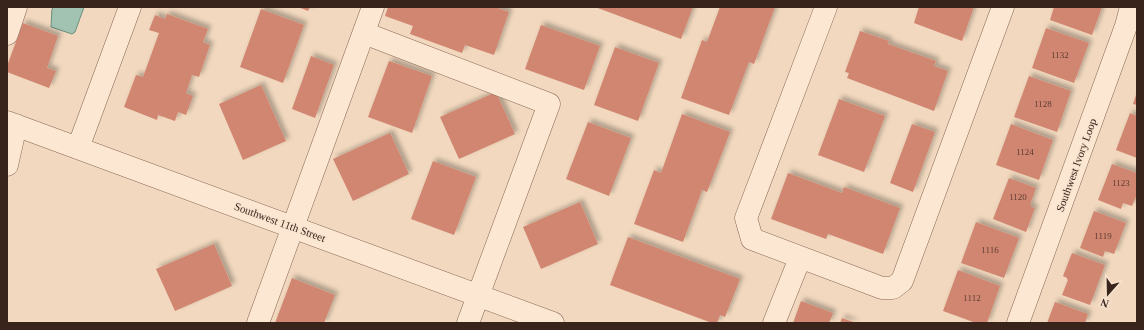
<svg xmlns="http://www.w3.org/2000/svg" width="1144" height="330" font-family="Georgia,serif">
<defs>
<filter id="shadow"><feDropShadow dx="3.5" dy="-3.5" stdDeviation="2" flood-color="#0004"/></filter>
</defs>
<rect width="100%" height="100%" fill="#f1d8be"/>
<path fill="#a2c2b2" stroke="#69907f" d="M54 7H84L75 32 72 34 51 27 52 9Z"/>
<path fill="#d18671" filter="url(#shadow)" d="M298 7H310L308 11Z
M388 7H472L476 8V7H495L509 12 494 55 465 45 462 53 410 34 413 26 385 16Z
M595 7H693L681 39Z
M720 7H775L754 64 749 62 729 115 681 98 702 40 707 42Z
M919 7H974L962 41 914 23Z
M1054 7H1102L1092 35 1050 20Z
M261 9 304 25 283 83 240 67Z
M167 14 208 29 203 42 210 45 199 77 192 75 186 93 193 96 186 115 178 112 175 121 158 115 157 120 124 107 136 75 143 77 159 33 149 30 155 15 165 19Z
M23 23 58 36 47 68 56 71 49 88 7 72V66Z
M541 25 600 46 584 90 525 69Z
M1046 28 1089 43 1074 83 1032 68Z
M860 31 889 41 888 44 936 61 934 66 948 71 934 111 847 78 849 73 845 72Z
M615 47 659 63 638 121 594 105Z
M311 56 334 65 315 118 292 109Z
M389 61 432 76 412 133 368 117Z
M1029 76 1071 91 1057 132 1014 117Z
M261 85 286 141 243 160 219 104Z
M496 92 515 134 459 159 440 117Z
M1137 92V105L1133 104Z
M839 99 885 116 864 172 818 155Z
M1130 113 1137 116V158L1116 150Z
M682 114 730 132 707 192 702 190 683 242 634 224 654 170 661 173Z
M588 122 631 138 609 196 566 179Z
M912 124 935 132 913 192 890 183Z
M1011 124 1053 140 1039 180 996 165Z
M390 133 409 174 353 201 333 159Z
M433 161 476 177 454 235 411 219Z
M1112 164 1137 173V194L1132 206 1123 203 1121 209 1098 200Z
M788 173 842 193 844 187 900 208 883 254 828 234 826 239 771 219Z
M1009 178 1036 188 1030 205H1031V207L1035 208 1026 232 993 219Z
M580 202 598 244 541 269 523 227Z
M1094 211 1126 223 1114 254 1105 251 1103 257 1080 248Z
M976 222 1019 238 1004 278 961 263Z
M628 237 740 279 725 317 720 315 717 323H712L610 285Z
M214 244 232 286 175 311 156 269Z
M1072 253 1105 265 1090 305 1062 295 1068 280 1067 279V278L1063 276Z
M958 270 1000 286 987 323H976L943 311Z
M292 278 335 295 324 323H275Z
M801 301 833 313 829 323H793Z
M1055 302 1088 314 1085 323H1047Z
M842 318 856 323H840Z"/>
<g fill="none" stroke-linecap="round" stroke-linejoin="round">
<g stroke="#8a6756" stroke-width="23">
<path id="minor" d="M826 7 746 218 752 239 882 288H893L902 281 1003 7
M364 33 549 104 468 323
M7 34 16 7
M7 122 553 323
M78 148 130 7
M7 165 16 125
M258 323 373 7
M774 323 800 258
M1018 323 1126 26 1131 7"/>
</g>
<use href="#minor" stroke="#fbe7d2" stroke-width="22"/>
</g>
<g text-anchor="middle" stroke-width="3" stroke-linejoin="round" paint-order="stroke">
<g font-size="9" fill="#5e3c30">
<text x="1060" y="58">1132</text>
<text x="1043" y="107">1128</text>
<text x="1025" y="155">1124</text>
<text x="1121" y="186">1123</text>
<text x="1018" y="200">1120</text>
<text x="1103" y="239">1119</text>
<text x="990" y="253">1116</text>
<text x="972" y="301">1112</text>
</g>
<g font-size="11" fill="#38241b" stroke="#f7e3ce">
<text transform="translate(1076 165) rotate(-70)" y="4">Southwest Ivory Loop</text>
<text transform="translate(280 222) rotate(20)" y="4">Southwest 11th Street</text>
</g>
</g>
<rect width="1144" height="330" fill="none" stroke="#38241b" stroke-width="16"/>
<g transform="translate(1108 294) rotate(200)" stroke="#f7e3ce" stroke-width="3" paint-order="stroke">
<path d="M0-3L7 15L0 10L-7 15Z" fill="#38241b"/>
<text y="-6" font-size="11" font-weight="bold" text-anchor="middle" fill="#38241b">N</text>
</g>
</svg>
